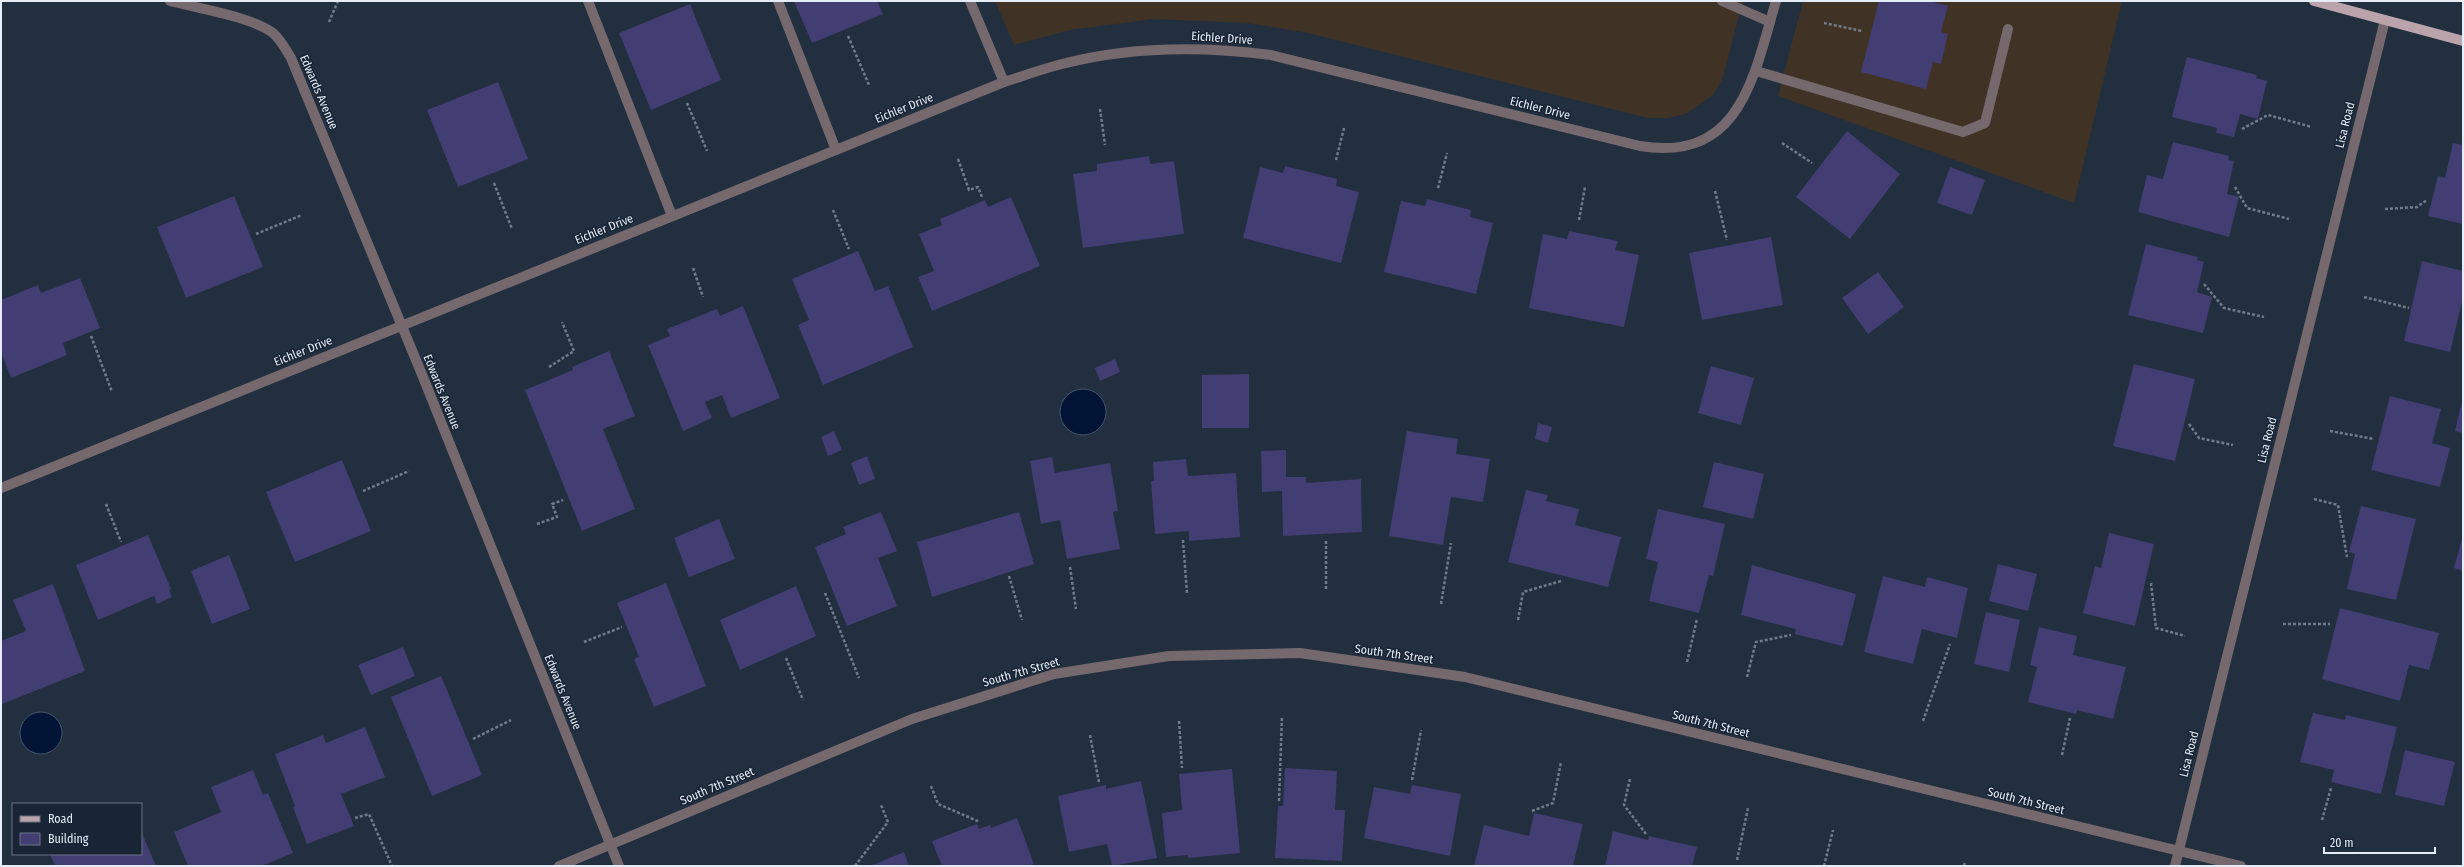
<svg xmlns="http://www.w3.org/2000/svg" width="2464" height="867" font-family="'Fira Sans Condensed',sans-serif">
<rect width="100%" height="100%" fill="#222f3f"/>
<path fill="#413226" d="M995 1H1743L1722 80 1713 95 1686 114 1668 118H1648L1308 33 1247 23 1153 19 1070 30 1014 45Z
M1803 1H2122L2074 203 1778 96Z"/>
<path fill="#011435" stroke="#45556f" d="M1060 412a23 23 0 1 1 46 0a23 23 0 1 1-46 0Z
M20 733a21 21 0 1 1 42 0a21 21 0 1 1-42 0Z"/>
<path fill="#423d72" d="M794 1H877L883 14 812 43Z
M1879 1H1929L1948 6 1941 32 1948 34 1941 64 1933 62 1926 89 1861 72Z
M690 4 721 80 651 110 619 33Z
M2187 57 2257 75 2256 78 2267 81 2258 119 2240 114 2234 137 2216 133 2217 128 2172 117Z
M498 82 528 159 458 187 427 110Z
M1847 131 1900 174 1850 239 1796 197Z
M2173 142 2229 156 2228 160 2234 161 2227 194 2239 197 2229 237 2138 212 2147 175 2163 179Z
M2453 143 2463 145V224L2428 216 2438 176 2445 178Z
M1149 156 1150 164 1174 161 1184 234 1083 248 1073 174 1097 171V164Z
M1285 166 1337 179 1336 186 1359 192 1341 263 1243 238 1260 167 1283 173Z
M1950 167 1985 180 1972 215 1937 203Z
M234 196 263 267 186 298 157 227Z
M1011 197 1040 266 932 311 918 277 934 271 919 234 942 225 940 219 985 200 988 207Z
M1427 199 1471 210 1470 217 1493 223 1476 294 1384 272 1401 201 1425 206Z
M1569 231 1618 241 1615 250 1639 255 1624 327 1529 308 1543 234 1567 239Z
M1771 237 1783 305 1702 320 1689 253Z
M2146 244 2198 257 2197 260 2204 262 2197 292 2212 297 2203 333 2128 315Z
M858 251 875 291 888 286 913 347 823 385 798 325 809 320 792 279Z
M2422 261 2463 271V298L2450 352 2404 341Z
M1878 272 1904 307 1868 334 1842 298Z
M80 278 100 328 63 343 67 355 11 378 1 352V300L38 285 41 293Z
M743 306 780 398 731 418 722 395 705 402 712 418 683 431 648 345 670 336 667 329 717 309 720 316Z
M609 351 635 416 603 429 635 509 582 531 525 390 573 370 572 367Z
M1115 359 1120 372 1100 381 1095 368Z
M2134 364 2195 379 2175 461 2113 446Z
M1711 366 1754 378 1741 425 1698 413Z
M1249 374V428H1202V375Z
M2390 396 2441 409 2432 443 2450 448 2440 487 2371 470Z
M2462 401H2463V433L2455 431Z
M1538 423 1552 427 1548 443 1535 439Z
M834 431 842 450 828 456 821 437Z
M1407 431 1458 439 1456 454 1490 459 1483 502 1451 497 1443 545 1389 536Z
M1286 450V477H1306V483L1361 479 1362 532 1283 536 1282 491 1262 492 1261 451Z
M867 456 875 479 859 485 851 463Z
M1052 457 1055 473 1110 463 1118 511 1113 512 1120 549 1067 559 1060 520 1041 524 1030 461Z
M1186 459 1188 476 1236 473 1240 537 1189 541V531L1155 534 1151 481H1154L1153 462Z
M342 460 371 531 295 562 266 492Z
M1714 462 1764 474 1753 519 1703 507Z
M1526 490 1548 495 1546 501 1579 509 1575 525 1621 537 1608 587 1508 562Z
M2361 506 2416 519 2396 600 2347 589 2355 554 2349 552Z
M1658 509 1725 524 1713 576 1709 575 1699 613 1649 601 1658 562 1646 559Z
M881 512 897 551 878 558 897 606 847 626 815 547 846 534 843 527Z
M1019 512 1034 564 932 597 917 542Z
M719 519 735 559 689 577 674 538Z
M2109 533 2154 544 2135 626 2083 613 2095 566 2101 568Z
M148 535 171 589 169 590 172 597 157 604 154 596 98 620 76 565Z
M2463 535V571L2454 568Z
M229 555 250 609 212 624 191 571Z
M1998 564 2037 574 2028 611 1989 601Z
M1752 565 1856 594 1843 646 1795 634 1796 629 1741 615Z
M1883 576 1925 587 1927 577 1968 588 1957 638 1922 629 1913 664 1864 652Z
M666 583 706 686 654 707 634 659 639 657 617 603Z
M53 584 85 671 2 704 1 641 26 631 13 600Z
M796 586 816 636 740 670 720 620Z
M2340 608 2439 633 2429 670 2409 665 2400 701 2322 679Z
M1986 612 2020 620 2009 672 1974 664Z
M2039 627 2077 636 2073 655 2126 667 2113 719 2077 710 2076 714 2028 702 2037 667 2030 665Z
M403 647 415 676 371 695 358 665Z
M441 676 482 775 432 796 391 697Z
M2313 713 2345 720 2346 715 2397 727 2381 794 2331 782 2334 770 2300 762Z
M365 727 385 777 341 794 354 826 307 844 293 807 295 806 275 754 323 735 326 743Z
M2405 750 2455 762 2444 806 2395 795Z
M1285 768 1337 771 1335 810H1345L1342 861 1275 858 1278 806H1283Z
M1232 769 1240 853 1188 858V855L1166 857 1162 813 1182 810 1179 774Z
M253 770 263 795 268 793 293 853 262 866H188L174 832 221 812 211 787Z
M1141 781 1157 858 1112 866 1107 844 1069 852 1058 796 1106 785V789Z
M1412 785 1461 794 1450 856 1364 838 1374 787 1410 794Z
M1534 813 1583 824 1573 866H1474L1484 825 1529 836Z
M1017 818 1034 864 1029 866H942L932 841 977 824 979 829 990 825 991 828Z
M141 831 156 866H55L50 854H141Z
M1613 831 1648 840 1649 836 1697 847 1692 866H1605Z
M904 852 909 866H870Z"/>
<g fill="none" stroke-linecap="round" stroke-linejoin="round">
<path stroke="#717c8a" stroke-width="2.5" stroke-dasharray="3 2" stroke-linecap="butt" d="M329 22 338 1
M1824 23 1862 31
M848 36 869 85
M687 103 707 151
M1100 109 1105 145
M2242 129 2268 115 2312 127
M1782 143 1812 163
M958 159 969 190 978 187 982 197
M1336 160 1344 128
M494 183 512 229
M2235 187 2247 208 2289 219
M1438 188 1447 153
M1715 191 1727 240
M2385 209 2417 207 2427 200
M833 210 849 249
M1579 220 1585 187
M256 234 302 215
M693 268 703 297
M2204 284 2224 308 2264 317
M2364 297 2409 308
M91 336 112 392
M549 367 574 351 562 322
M2189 424 2199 438 2233 445
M2330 431 2374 439
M363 491 409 471
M2314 499 2338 505 2347 557
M106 504 121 542
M537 524 557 517 552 504 563 500
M1183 540 1187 593
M1326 541V591
M1070 567 1076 609
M1009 576 1022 620
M2151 583 2156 628 2185 636
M825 593 859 678
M1441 604 1451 543
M1518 620 1523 592 1561 581
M2283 624H2330
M584 642 622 627
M786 658 803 700
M1687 662 1697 619
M1747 677 1756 642 1791 635
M1179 721 1182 768
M1923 721 1950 644
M1090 735 1099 782
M473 739 511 720
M2062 755 2070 718
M1630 779 1624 805 1646 834
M1412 780 1421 730
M931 786 938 804 980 822
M1279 801 1282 716
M1532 811 1553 803 1561 762
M355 818 369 814 392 866
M2322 820 2331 788
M1737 860 1748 808
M855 866 888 822 881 805
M1824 866 1833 830
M1964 866 1965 862"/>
<path stroke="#75696d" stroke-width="10" d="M588 1 672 216
M778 1 836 150
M970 1 1004 82
M1722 1 1770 22
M1756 71 1963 132 1985 123 2008 29"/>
<path stroke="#75696d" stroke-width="10" d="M170 1C197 8 252 17 273 33 281 40 286 50 291 58L423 377 619 866
M1 488 1004 82C1023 76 1042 69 1062 64 1131 46 1201 46 1271 55L1640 146C1741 163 1754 75 1776 1
M559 866 912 719 1054 674 1169 656 1300 653 1465 677 2241 866
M2175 866 2385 20"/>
<path stroke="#bba3ab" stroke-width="10" d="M2314 1 2463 41"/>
</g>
<g text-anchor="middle" stroke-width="3" stroke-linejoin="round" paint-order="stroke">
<g font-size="12" fill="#e4ecf7" stroke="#192535">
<text transform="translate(1222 38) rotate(4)" y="4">Eichler Drive</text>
<text transform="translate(319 92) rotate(67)" y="4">Edwards Avenue</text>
<text transform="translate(904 108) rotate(-22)" y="4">Eichler Drive</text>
<text transform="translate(1540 108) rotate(14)" y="4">Eichler Drive</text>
<text transform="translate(2345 125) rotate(-76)" y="4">Lisa Road</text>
<text transform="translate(604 229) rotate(-22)" y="4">Eichler Drive</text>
<text transform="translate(303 351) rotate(-22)" y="4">Eichler Drive</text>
<text transform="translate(442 392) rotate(68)" y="4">Edwards Avenue</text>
<text transform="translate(2267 440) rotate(-76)" y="4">Lisa Road</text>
<text transform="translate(1394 654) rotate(8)" y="4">South 7th Street</text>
<text transform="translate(1021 672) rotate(-16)" y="4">South 7th Street</text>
<text transform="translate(563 692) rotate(68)" y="4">Edwards Avenue</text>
<text transform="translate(1711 724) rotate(14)" y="4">South 7th Street</text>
<text transform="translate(2189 754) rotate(-76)" y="4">Lisa Road</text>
<text transform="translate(717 786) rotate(-23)" y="4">South 7th Street</text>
<text transform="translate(2026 801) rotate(14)" y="4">South 7th Street</text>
</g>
</g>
<rect width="2464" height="867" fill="none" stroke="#e4ecf7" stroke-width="4"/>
<rect x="12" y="803" width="130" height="52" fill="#192535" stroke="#6a7583"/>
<rect x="20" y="816" width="20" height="6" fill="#bba3ab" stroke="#6a7583"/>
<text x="48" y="823" font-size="12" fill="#e4ecf7">Road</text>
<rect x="20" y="833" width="20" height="12" fill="#423d72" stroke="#6a7583"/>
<text x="48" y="843" font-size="12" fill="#e4ecf7">Building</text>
<path d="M2324 847v6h111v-6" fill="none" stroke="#e4ecf7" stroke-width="2"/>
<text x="2330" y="847" font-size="12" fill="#e4ecf7" stroke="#192535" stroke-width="3" paint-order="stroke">20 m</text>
</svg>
